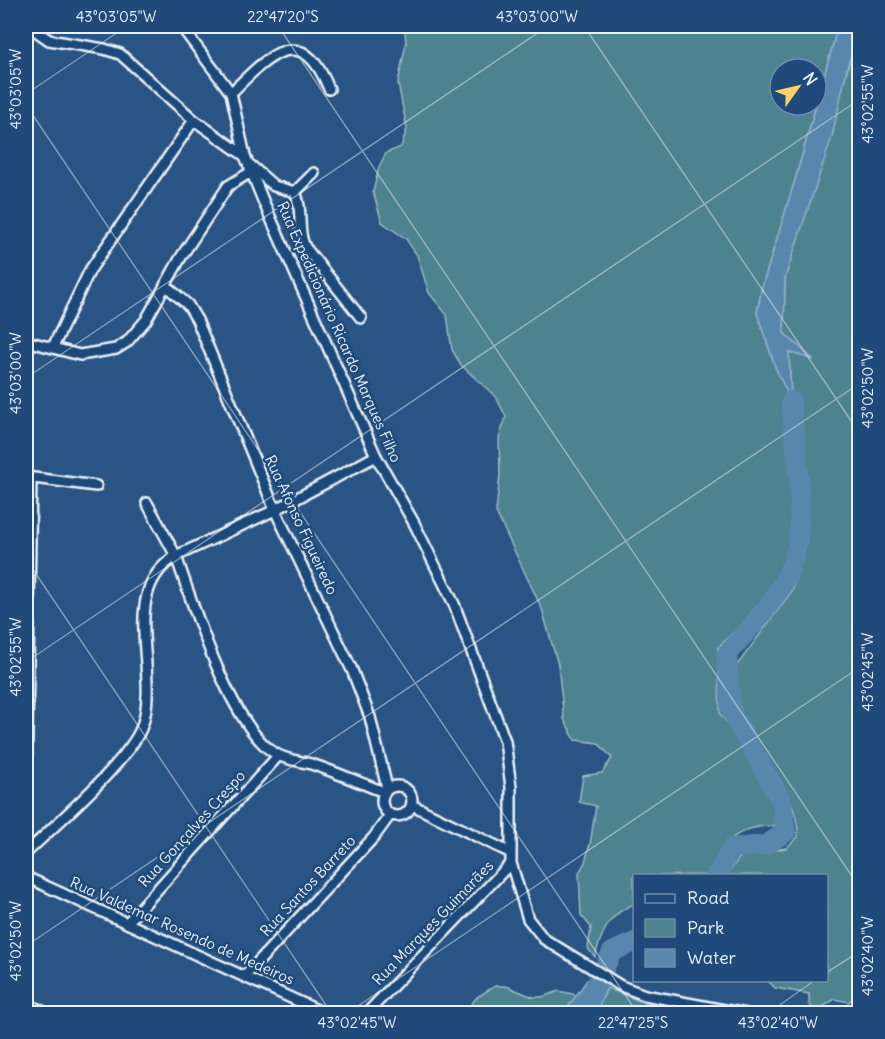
<svg xmlns="http://www.w3.org/2000/svg" width="885" height="1039" font-family="Delius,sans-serif">
<rect width="100%" height="100%" fill="#2a5483"/>
<filter id="ink" filterUnits="userSpaceOnUse"><feTurbulence type="fractalNoise" baseFrequency=".0167" numOctaves="2"/><feDisplacementMap in="SourceGraphic" scale="12" xChannelSelector="R" yChannelSelector="G"/><feConvolveMatrix kernelMatrix="1 2 1 2 8 2 1 2 1" color-interpolation-filters="sRGB"/></filter>
<g filter="url(#ink)">
<path fill="#4e828f" stroke="#9bbac4" stroke-width="1.5" fill-rule="evenodd" d="M401 26H838L796 177 762 287 757 313 776 369 791 400 789 351 812 359 784 333 785 279 859 30 860 959 855 971 859 989 849 1002 835 999 816 1011 809 1004V994L775 988 768 981 826 980V876L726 875 741 856 786 848 798 837C799 798 766 762 749 729 739 710 735 692 732 672L792 591 806 540 800 425 792 402 785 415 791 492V543L774 584 744 623 718 647 720 714 736 734 775 798C779 808 781 817 774 826 739 825 720 843 710 875L634 876V904C610 913 601 933 595 957L588 949 591 927 581 915 579 873 585 862 590 844 596 806 579 802 583 776 602 773 612 758 598 743 575 740 564 719 558 665 542 609 496 512 500 475 499 438 506 417 496 397 461 365 452 350 447 315 429 293 417 255 406 239 382 222 373 192 379 167 386 153 401 147 407 129 398 83 406 43 405 32ZM780 69H816V105H780Z
M495 986H506L533 997H542L559 991 577 995 564 1013H464L477 997Z
M607 988 647 1004 716 1013 596 1014Z"/>
<path fill="#5987ad" stroke="#92b1cb" stroke-width="1.5" d="M838 26H859V30L848 64 832 137 785 278 784 333 814 360 789 352 791 401 776 369 757 313 762 287 796 177Z
M587 980 607 988 596 1013H564Z"/>
<g fill="none" stroke-linecap="round" stroke-linejoin="round">
<path stroke="#5987ad" stroke-width="20" d="M716 876 732 848 766 845 786 832 782 803 731 711 727 654C748 630 774 604 788 574 811 524 795 455 791 401
M582 1014 612 952 634 942"/>
<g stroke="#e8f1f8" stroke-width="14">
<path id="street" d="M29 26 49 40 104 49 120 54 194 120 245 156
M181 26 231 93 245 156 264 203 376 456 414 523 454 604 505 741 511 787V863L528 919 544 939 621 986 645 995 746 1014
M231 93C268 56 302 20 329 89
M250 165 274 186 295 192C304 211 296 230 305 247L361 318
M295 192 314 173
M165 285 188 305 197 320 275 510 352 670 370 717 387 788
M26 341 80 355 116 349 127 342 146 320 181 257 228 186 251 172
M53 347 90 270 194 120
M376 456 275 510 176 556C193 605 231 728 276 754 286 760 300 761 311 764 336 772 360 783 384 792
M26 477 96 486
M382 801a15 15 0 1 1 30 0a15 15 0 1 1-30 0Z
M26 800 31 478
M412 805 511 853
M26 853C54 826 131 759 142 726 161 672 117 592 176 556L147 503
M26 877 326 1014
M128 922 278 756
M245 976 374 837 390 815
M26 1003 48 1014
M366 1014 511 863"/>
</g>
<use href="#street" stroke="#1f4a7a" stroke-width="9"/>
</g>
</g>
<path fill="none" stroke="#e8f1f8" stroke-width="1.5" stroke-opacity="0.45" d="M278 26 860 888M584 26 860 434M26 94 127 26M26 105 638 1014M26 378 548 26M26 559 332 1014M26 662 860 99M26 946 860 383M826 973 860 951M26 1013V1014M346 1014 860 667M767 1014 815 980"/>
<g text-anchor="middle" stroke-width="5" stroke-linejoin="round" paint-order="stroke">
<g font-size="15" fill="#e8f1f8" stroke="#1f4a7a">
<text transform="translate(339 332) rotate(66)" y="5">Rua Expedicionário Ricardo Marques Filho</text>
<text transform="translate(301 525) rotate(65)" y="5">Rua Afonso Figueiredo</text>
<text transform="translate(192 829) rotate(-48)" y="5">Rua Gonçalves Crespo</text>
<text transform="translate(308 886) rotate(-47)" y="5">Rua Santos Barreto</text>
<text transform="translate(433 923) rotate(-46)" y="5">Rua Marques Guimarães</text>
<text transform="translate(182 931) rotate(24)" y="5">Rua Valdemar Rosendo de Medeiros</text>
</g>
</g>
<rect width="885" height="1039" fill="none" stroke="#1f4a7a" stroke-width="66"/>
<rect x="633" y="874" width="195" height="108" fill="#1f4a7a" stroke="#6f8dac" stroke-width="1.5"/>
<rect x="645" y="894" width="30" height="9" fill="#1f4a7a" stroke="#6f8dac" stroke-width="1.5"/>
<text x="687" y="904" font-size="18" fill="#e8f1f8">Road</text>
<rect x="645" y="919" width="30" height="18" fill="#4e828f" stroke="#6f8dac" stroke-width="1.5"/>
<text x="687" y="934" font-size="18" fill="#e8f1f8">Park</text>
<rect x="645" y="949" width="30" height="18" fill="#5987ad" stroke="#6f8dac" stroke-width="1.5"/>
<text x="687" y="964" font-size="18" fill="#e8f1f8">Water</text>
<g transform="translate(798 87) rotate(56)"><circle r="28" fill="#1f4a7a" stroke="#6f8dac" stroke-width="1.5"/>
<path d="M0-4.5L10 22L0 15L-10 22Z" fill="#ffd166"/>
<text y="-9" font-size="16" font-weight="bold" text-anchor="middle" fill="#e8f1f8">N</text>
</g>
<rect x="33" y="33" width="819" height="973" fill="none" stroke="#e8f1f8" stroke-width="2"/>
<g font-size="15" text-anchor="middle" fill="#e8f1f8">
<text x="116" y="22">43°03'05"W</text>
<text x="283" y="22">22°47'20"S</text>
<text x="537" y="22">43°03'00"W</text>
<text transform="translate(16 89) rotate(-90)" y="5">43°03'05"W</text>
<text transform="translate(868 104) rotate(-90)" y="5">43°02'55"W</text>
<text transform="translate(16 373) rotate(-90)" y="5">43°03'00"W</text>
<text transform="translate(868 388) rotate(-90)" y="5">43°02'50"W</text>
<text transform="translate(16 657) rotate(-90)" y="5">43°02'55"W</text>
<text transform="translate(868 672) rotate(-90)" y="5">43°02'45"W</text>
<text transform="translate(16 941) rotate(-90)" y="5">43°02'50"W</text>
<text transform="translate(868 956) rotate(-90)" y="5">43°02'40"W</text>
<text x="357" y="1028">43°02'45"W</text>
<text x="633" y="1028">22°47'25"S</text>
<text x="778" y="1028">43°02'40"W</text>
</g>
</svg>
